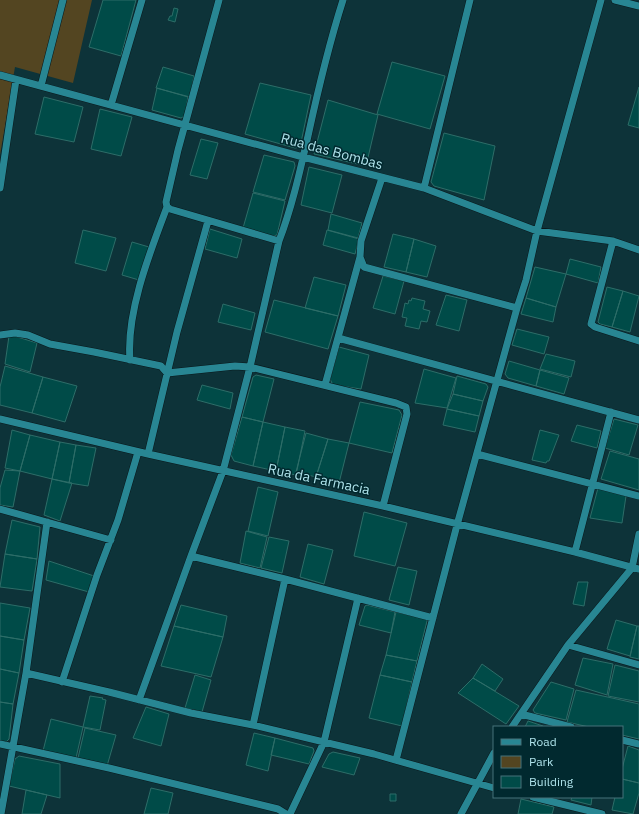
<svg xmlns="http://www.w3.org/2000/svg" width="639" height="814" font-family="'IBM Plex Sans',sans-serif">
<rect width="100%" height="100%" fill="#0d3339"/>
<path fill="#534521" d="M0 0H92L73 83 15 67 0 155Z"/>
<path fill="#004b48" stroke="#2d6d68" d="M103 0H136L121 56 89 47Z
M174 8 178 9 175 22 168 20 170 16H172Z
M392 62 445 76 430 129 377 114Z
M163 67 194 76 190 97 156 88Z
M260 83 311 95 300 147 295 148 245 134Z
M639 87V128L628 125Z
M157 88 188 97 185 116 181 118 152 110Z
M44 97 83 107 74 142 35 134Z
M328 100 378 115 366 166 314 154Z
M100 109 132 117 121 156 91 149Z
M444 133 495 146 484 200 434 186 431 182Z
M201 139 218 143 207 179 190 175Z
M264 155 294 162 295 166 285 200 253 192Z
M309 167 342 175 332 213 301 205Z
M253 193 285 201 277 235 273 236 243 228Z
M331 214 362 223 358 238 328 230Z
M210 229 242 239 237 258 205 249Z
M83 230 116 238 106 271 75 263Z
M327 230 359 239 355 254 323 245Z
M393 234 414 239 406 272 384 267Z
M414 239 436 246 427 277 406 272Z
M132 242 149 247 139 280 122 275Z
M570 259 601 267 598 283 566 274Z
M535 267 566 274 556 307 526 298Z
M383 276 404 281 395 314 373 308Z
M314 277 346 285 338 316 305 308Z
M607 287 623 291 612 327 600 324 598 322Z
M623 291 639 296 630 332 612 327Z
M446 295 467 300 459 331 436 325Z
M412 298 425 301 423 309 430 311 427 322 421 321 419 329 405 326 407 318 402 317 405 303 408 304 409 300 411 301Z
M526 298 556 307 553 322 521 314Z
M274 300 338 316 328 349 265 332Z
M223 304 255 313 251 330 218 322Z
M517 329 549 337 544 354 512 345Z
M11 335 37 343 30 372 5 364 9 336Z
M339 347 369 355 361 389 333 385 330 379Z
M546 354 575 361 571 377 540 369Z
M509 361 540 370 536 386 508 378 505 374Z
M5 366 43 377 32 413 0 405V387Z
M424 369 456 378 447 408 415 403Z
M540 370 569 378 564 394 536 386Z
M256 375 274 379 263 422 242 417 253 377Z
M457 376 486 384 488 387 483 401 453 394Z
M43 377 77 386 65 422 32 413Z
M202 385 233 393 230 409 197 400Z
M453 394 483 401 479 416 447 409Z
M360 402 399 410 402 415 392 453 349 443Z
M447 409 479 416 475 432 443 425Z
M242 417 263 422 253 466 234 461 231 455Z
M614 419 638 425 629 455 605 448Z
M263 422 285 427 276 471 253 466Z
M577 425 601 431 597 448 571 441Z
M285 427 305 431 296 475 276 471Z
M12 430 30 435 20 471 5 468Z
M540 430 559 435 549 461H547L546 463 532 460Z
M306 433 328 439 316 477 296 472Z
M30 435 60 442 52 479 20 471Z
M328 439 349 443 339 483 316 477Z
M60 442 76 445 69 483 52 479Z
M76 445 96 448 88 486 69 483Z
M610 451 639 459V490L601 479Z
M5 470 20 471 13 507 0 505V488Z
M52 479 72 483 60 521 44 515Z
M258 487 278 492 268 536 248 531Z
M598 488 626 496 622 523 590 518Z
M364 512 407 523 395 566 354 556Z
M12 520 40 527 37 559 5 554Z
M246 531 267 537 260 568 240 563Z
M269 537 289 541 282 573 261 568Z
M308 544 333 550 324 584 300 577Z
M5 554 37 559 32 591 0 587Z
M49 561 94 576 89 592 46 580Z
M398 567 417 571 409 605 389 600Z
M578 582H588L584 606 573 604Z
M0 603 30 608 24 640 0 636Z
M181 605 227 616 223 637 174 626Z
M367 605 395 612 391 633 359 625 365 606Z
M396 612 426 619 427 621 417 661 386 655Z
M616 620 637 626 630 656 607 649Z
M174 626 223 637 211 677 161 666Z
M637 626H639V659L630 657Z
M0 636 24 640 19 673 0 669Z
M386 655 417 661 412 682 380 675Z
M583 658 613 664 607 695 575 685Z
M482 664 503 679 495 691 473 678Z
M615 665 639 671V702L608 696Z
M0 669 19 673 13 704 0 702Z
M195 675 211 680 202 712 185 708Z
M380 675 412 682 402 726 369 718Z
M473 678 519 706 506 724 458 693Z
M551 682 574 689 566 720 535 713 533 710Z
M576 690 639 704V739L622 735V727H589L567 722Z
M90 696 103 698 102 699 106 700 100 730 83 727Z
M0 702 13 704 9 739 6 742 0 741Z
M146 707 169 714 161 746 133 738Z
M51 719 83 727 76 758 43 751Z
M528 721 543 726V727H525Z
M85 728 116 735 107 766 78 758Z
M254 733 275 738 268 771 246 765Z
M275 738 313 748 314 751 309 764 271 755Z
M628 746 639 750V783L622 779V769Z
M333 752 360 758 354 775 322 767 329 754Z
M19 756 60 764V798L9 786 15 759Z
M622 779 639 783V793L633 814 612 810 615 797H622Z
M151 788 173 793 168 814H144Z
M26 790 47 795 41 814H22Z
M390 794H396V801H390Z
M572 797H592L591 805 571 800Z
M521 799 554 807 552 814H518Z"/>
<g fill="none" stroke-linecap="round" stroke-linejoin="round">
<g stroke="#09181b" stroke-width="8">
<path id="minor" d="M219 0 178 150 166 202 167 207 170 209 279 241C292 207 300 171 308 136 318 90 329 44 343 0
M615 0 639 6
M0 75 303 157 424 188 537 231 613 241 639 250
M41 86 63 0
M111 105 142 0
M382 178 361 241 360 257 364 267 517 308 526 280 537 231 601 0
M0 188 16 80
M424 188 470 0
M613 241 591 324 595 327 639 341
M0 335 15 333 28 335 50 344 94 352 161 366 167 373 235 366 250 367 279 241
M338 338 639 420
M130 360C126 312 150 252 167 207
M325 385 360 257
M0 419 148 454 383 506 575 552 639 569
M148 454 177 332 208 221
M477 454 639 496
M0 509 111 540
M575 552 611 412
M191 556 285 579 433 618
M568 645 639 665
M26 673 47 522
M62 682 97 575 118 520 138 452
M139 700 191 556 223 471 250 367 396 403 406 407 407 414 383 506
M521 714 571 727
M253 725 285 579
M512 727 568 645 632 568 639 534
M622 740 639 744
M0 744 109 768 278 809 286 814
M396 760 457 525 517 308
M533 797 602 814
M1 814 26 673 109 692 191 713 253 725 374 754 494 788
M290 814 324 742 358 598
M461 814 494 753"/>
</g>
<use href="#minor" stroke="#288693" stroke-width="7"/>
</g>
<g text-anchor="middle" stroke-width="3" stroke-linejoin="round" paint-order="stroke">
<g font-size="14" fill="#aee2ea" stroke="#01292f">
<text transform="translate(332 151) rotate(15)" y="5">Rua das Bombas</text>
<text transform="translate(319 479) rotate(12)" y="5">Rua da Farmacia</text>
</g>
</g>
<rect x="493" y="726" width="130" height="72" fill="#01292f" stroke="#46737a"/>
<rect x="501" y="739" width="20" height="6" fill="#288693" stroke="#46737a"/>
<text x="529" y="746" font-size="12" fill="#aee2ea">Road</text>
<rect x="501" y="756" width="20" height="12" fill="#534521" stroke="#46737a"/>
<text x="529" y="766" font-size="12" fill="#aee2ea">Park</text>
<rect x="501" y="776" width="20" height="12" fill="#004b48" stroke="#46737a"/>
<text x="529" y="786" font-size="12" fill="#aee2ea">Building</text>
</svg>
